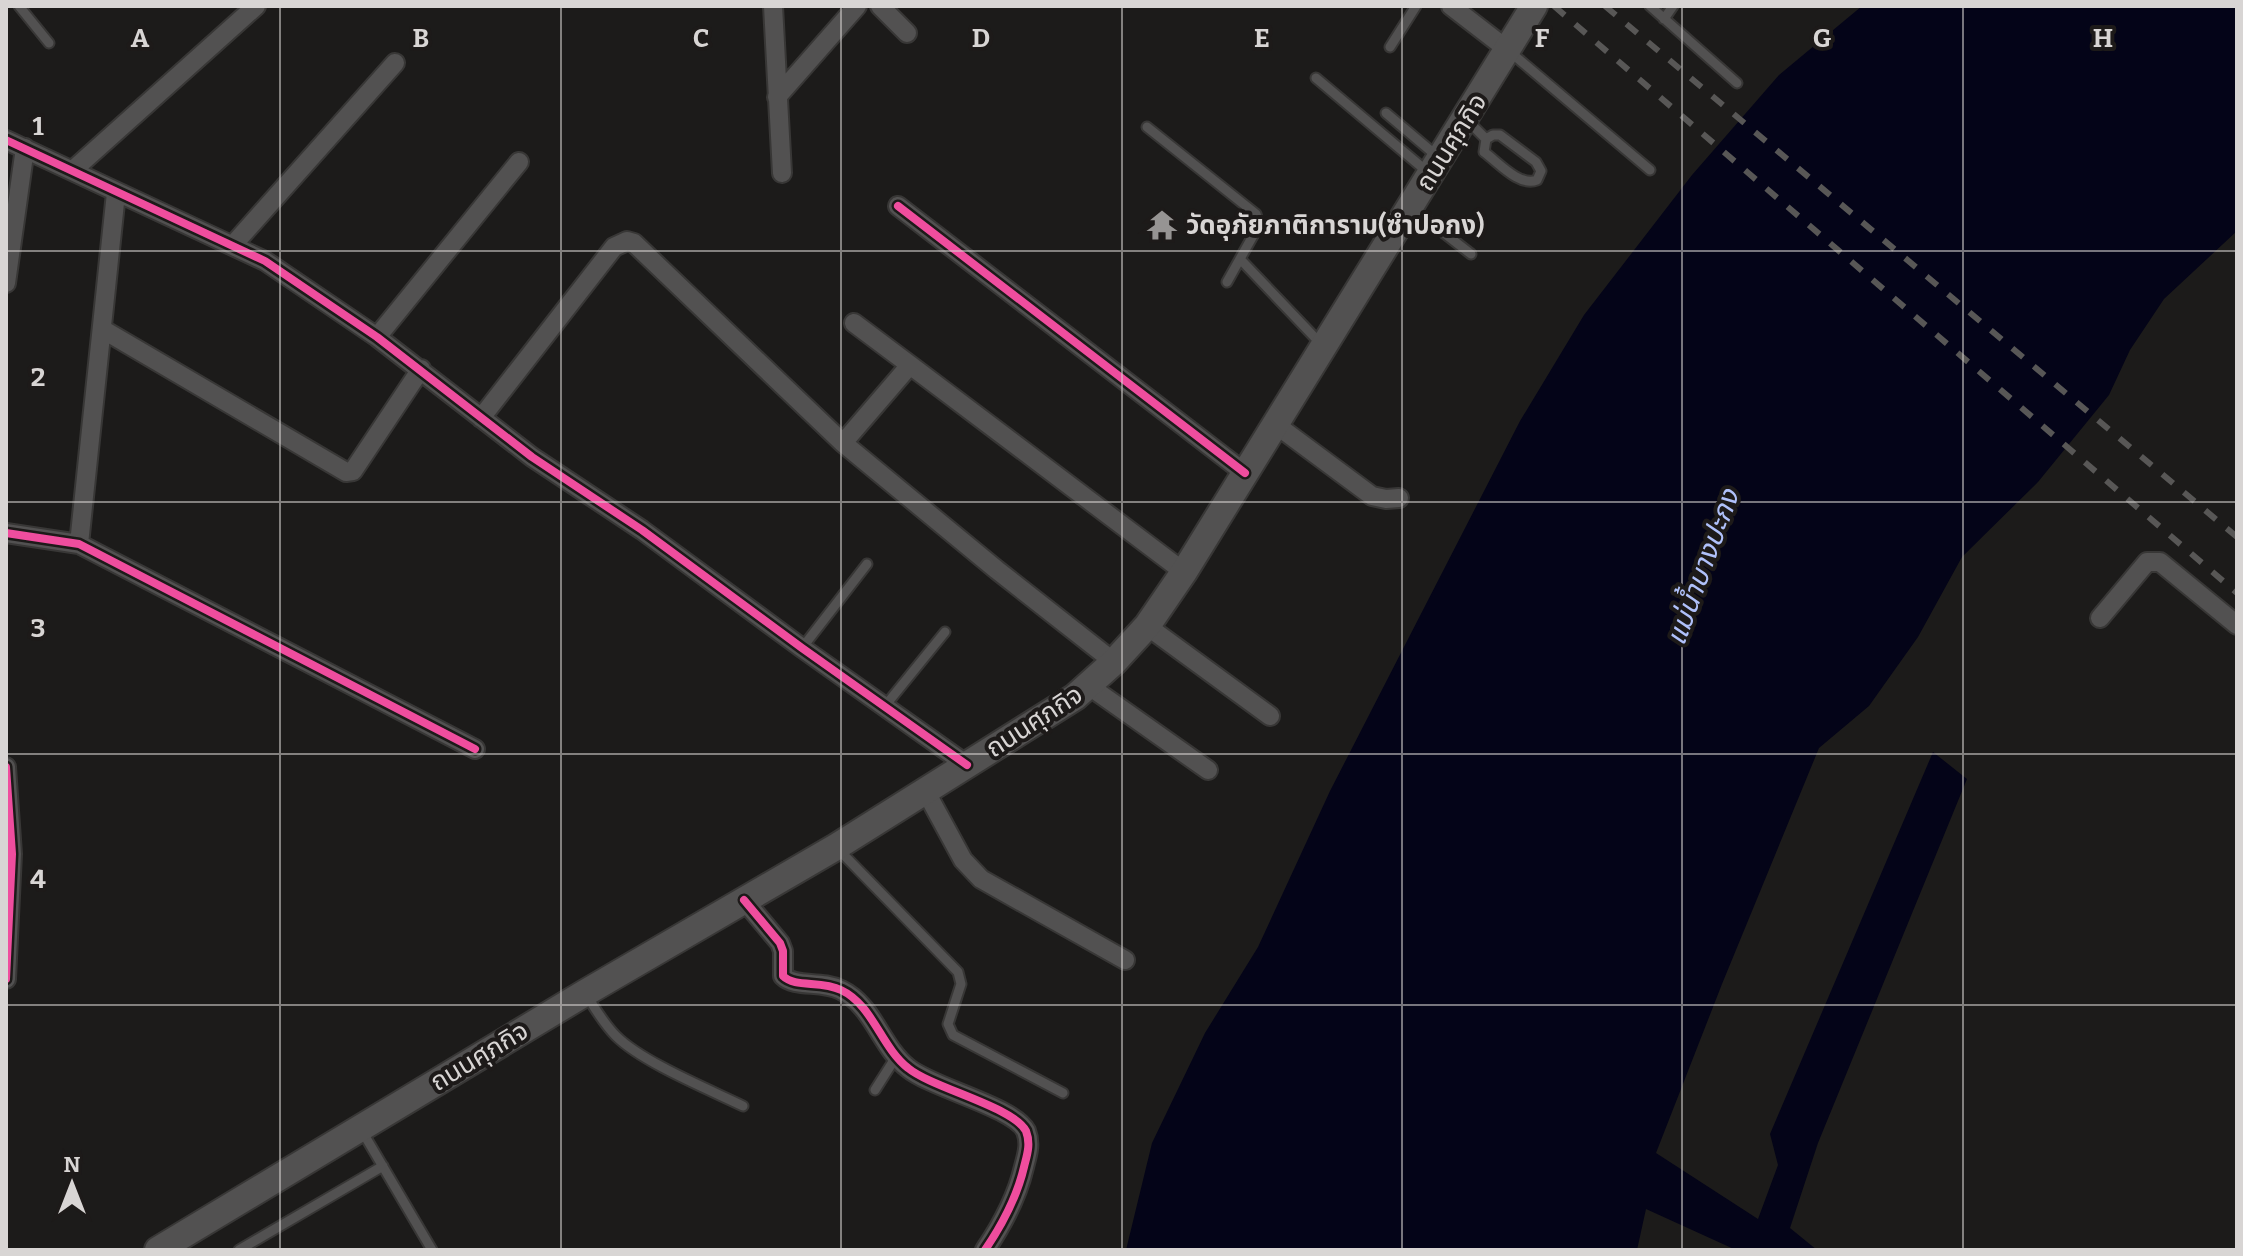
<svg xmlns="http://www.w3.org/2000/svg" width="2243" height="1256" font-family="Bitter,'Noto Sans Thai',serif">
<rect width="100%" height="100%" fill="#1c1b1a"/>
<path fill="#040418" d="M1862 6H2237V231L2164 299 2130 350 2109 395 2038 482 1962 557 1918 637 1869 706 1819 748 1722 984 1656 1153 1758 1219 1778 1165 1770 1134 1933 752 1967 779 1818 1143 1790 1228 1817 1250H1736L1646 1209 1637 1250H1126L1152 1143 1205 1033 1258 947 1330 791 1520 421 1584 315 1692 175 1779 75Z"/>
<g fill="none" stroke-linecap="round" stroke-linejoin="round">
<g stroke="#383736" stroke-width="13">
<path id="service" d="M19 6 49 43
M1650 6 1737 83
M1664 19 1673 6
M1390 47 1416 6
M1509 51 1650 170
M1316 78 1430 174
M1386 113 1438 157
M1466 119 1486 139
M1147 127 1256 214 1259 225 1227 282
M1493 135H1500L1536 162 1541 171 1537 180C1519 187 1498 162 1484 152L1486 139Z
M1413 209 1471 254
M1241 260 1321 344
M802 648 867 564
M885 706 945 632
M837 848 958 972 961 984 948 1024 953 1035 1063 1093
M587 996C596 1010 604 1024 616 1036 642 1062 708 1089 743 1106
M875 1090 896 1057
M362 1131 432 1250
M239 1250 383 1166"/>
</g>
<g stroke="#383736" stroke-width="22">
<path id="minor" d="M773 6 782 173
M880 6 907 33
M1451 6 1508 50
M777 97 857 6
M6 140 265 261 377 337 532 457 642 530 802 648 967 765
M72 171 256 6
M898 206 1245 473
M233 245 395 63
M6 283 25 148
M102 329 346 472 353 471 421 369
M377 337 519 162
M910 365 1184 572
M481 418 614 247 627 241 634 243 843 443 997 570 1114 662
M1275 424 1372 496 1386 499 1399 498
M843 443 910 365 854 323
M6 533 79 544 475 749
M79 544 116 193
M2100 618 2147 562H2160L2237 625
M1147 626 1270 716
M1089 686 1208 770
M6 767 12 854 6 979
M925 790 963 860 981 879 1125 960
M744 900 780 943 783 951V976C795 988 821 980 841 990 873 1005 881 1047 908 1068 932 1088 1014 1107 1026 1131 1031 1144 1027 1155 1024 1167 1017 1197 1002 1225 985 1250"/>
</g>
<g stroke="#383736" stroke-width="30">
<path id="secondary" d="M158 1250 585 993 836 847 1075 697 1114 662 1147 626 1184 572 1534 6"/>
</g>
<use href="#service" stroke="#525151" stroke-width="9"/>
<use href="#minor" stroke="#525151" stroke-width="18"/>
<use href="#secondary" stroke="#525151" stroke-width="26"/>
<path stroke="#585756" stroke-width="6" stroke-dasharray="14 14" stroke-linecap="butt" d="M1554 6 2237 593
M1605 6 2237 537"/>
<g stroke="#1d1a19" stroke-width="13">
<path id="cycleway" d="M6 140 265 261 377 337 532 457 642 530 802 648 967 765
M898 206 1245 473
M6 533 79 544 475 749
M6 767 12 854 6 979
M744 900 780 943 783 951V976C795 988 821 980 841 990 873 1005 881 1047 908 1068 932 1088 1014 1107 1026 1131 1031 1144 1027 1155 1024 1167 1017 1197 1002 1225 985 1250"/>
</g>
<use href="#cycleway" stroke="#ef4d9e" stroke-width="8"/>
</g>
<path fill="none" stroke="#d8d5d4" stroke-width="2" stroke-opacity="0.55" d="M280 6V1250M561 6V1250M841 6V1250M1122 6V1250M1402 6V1250M1682 6V1250M1963 6V1250M6 251H2237M6 502H2237M6 754H2237M6 1005H2237"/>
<defs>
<g id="temple-bare" transform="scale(2.4)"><path d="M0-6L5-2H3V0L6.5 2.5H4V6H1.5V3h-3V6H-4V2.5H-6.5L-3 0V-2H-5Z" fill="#969493" stroke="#1d1a19" stroke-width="2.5" paint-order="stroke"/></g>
</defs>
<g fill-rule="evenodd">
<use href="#temple-bare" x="1162" y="225"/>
</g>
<g text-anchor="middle" stroke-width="8" stroke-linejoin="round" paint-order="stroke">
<g font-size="26" fill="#d8d5d4" stroke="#1d1a19">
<text transform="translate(1451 142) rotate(-58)" y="9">ถนนศุภกิจ</text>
<text transform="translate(1034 721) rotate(-33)" y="9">ถนนศุภกิจ</text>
<text transform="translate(479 1056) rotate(-31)" y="9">ถนนศุภกิจ</text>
</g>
<g font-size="26" font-weight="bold" fill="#d8d5d4" stroke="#1d1a19" text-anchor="start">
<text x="1186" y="234">วัดอุภัยภาติการาม(ซำปอกง)</text>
</g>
<g font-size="28" font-style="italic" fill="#b0c1fa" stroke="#1d1a19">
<text transform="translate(1702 567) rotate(-70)" y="10">แม่น้ำบางปะกง</text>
</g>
</g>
<g font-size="26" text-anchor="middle" font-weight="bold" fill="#d8d5d4" stroke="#1d1a19" stroke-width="8" stroke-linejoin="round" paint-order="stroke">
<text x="140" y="47">A</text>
<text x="421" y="47">B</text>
<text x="701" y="47">C</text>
<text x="981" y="47">D</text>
<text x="1262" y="47">E</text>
<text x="1542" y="47">F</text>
<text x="1822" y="47">G</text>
<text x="2103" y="47">H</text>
<text x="38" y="135">1</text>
<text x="38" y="386">2</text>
<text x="38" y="637">3</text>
<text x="38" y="888">4</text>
</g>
<rect width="2243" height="1256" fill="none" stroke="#d8d5d4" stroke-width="16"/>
<g transform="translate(72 1184)" stroke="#1d1a19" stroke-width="6" paint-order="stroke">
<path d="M0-6L14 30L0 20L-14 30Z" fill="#d8d5d4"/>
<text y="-12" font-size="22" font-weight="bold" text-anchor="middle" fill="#d8d5d4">N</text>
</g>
</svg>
